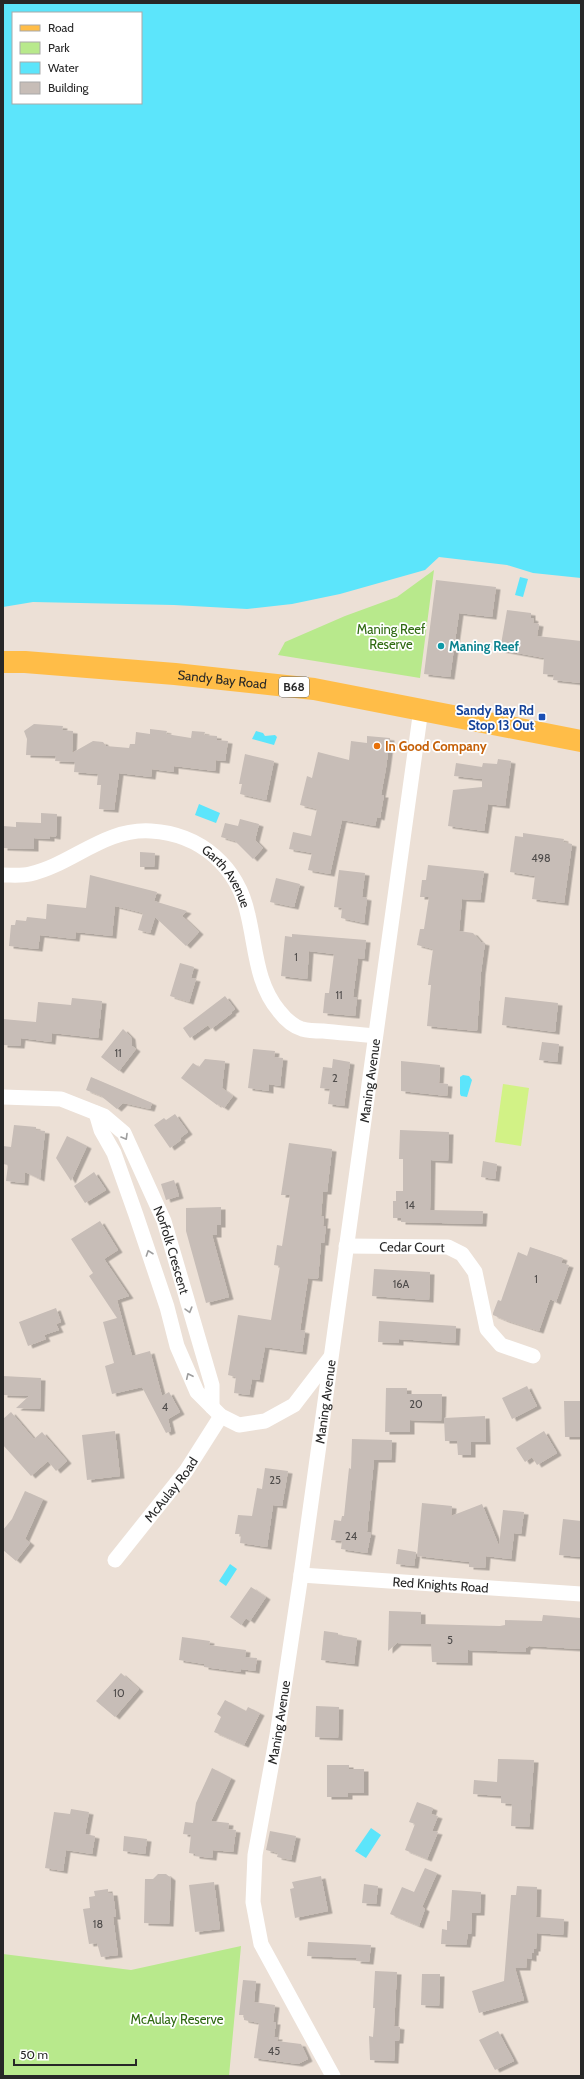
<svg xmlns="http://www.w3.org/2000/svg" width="584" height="2079" font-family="Cabin,sans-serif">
<defs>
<filter id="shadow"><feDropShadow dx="4.5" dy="2.5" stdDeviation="0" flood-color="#0004"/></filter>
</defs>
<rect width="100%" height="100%" fill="#ece0d6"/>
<path fill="#b8e98c" d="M434 570 420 678 278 655 285 642 345 616 397 597Z
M241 1946 229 2076H3V1954L131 1970Z"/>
<path fill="#d2f286" d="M503 1084 529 1088 521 1146 495 1142Z"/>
<path fill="#5ce5fb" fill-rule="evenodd" d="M3 3H581V578L533 573 507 565 439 557 425 570 340 594 292 604 247 609 174 605 33 602 3 607ZM13 13H141V103H13Z
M520 577 528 579 523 597 515 595Z
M256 731 263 733 265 736 275 735 277 737 274 745 252 739Z
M199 804 220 813 216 823 195 815Z
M463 1075 469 1076 472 1080 467 1097 461 1096 460 1094V1077Z
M230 1564 237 1569 226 1586 219 1581Z
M371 1828 381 1835 366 1858 355 1851Z"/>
<path fill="#c7bdb7" filter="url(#shadow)" d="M436 580 496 587 492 617 459 613 450 677 424 674Z
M507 610 531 613V618L534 619 533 623 539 624 537 636 581 641V683L553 680 554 675 543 674 544 658 500 650Z
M34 724 63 726 62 730 73 731 72 753 93 741 103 742 106 746 129 748 130 744H135L136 732 150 734V729L167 731 166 734 191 738 192 731 205 732 204 735 217 736V740L228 741 225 761 216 760 215 771 174 766V772L152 769 151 777 119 773 114 810 99 809 101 785H97L98 774 74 772 75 762 55 761 56 756 26 755 27 739 24 731Z
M367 736 390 738 386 768 381 795H384L380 818 377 817 375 826 342 820 330 874 308 870 312 853 289 849 293 832 311 836 317 809 300 805 307 776 312 778 318 752 349 760 351 741 367 743Z
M245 754 274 761 266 800 240 794 242 784H239Z
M498 759 511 761 505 806 488 804 484 831 448 826 453 790 482 787V779L454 776 456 763 482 767 483 763 497 764Z
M41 813 57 814 56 837 50 836V839L34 838V849L3 848V826L16 827V822L41 823Z
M240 819 259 824 255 840 263 848 253 859 235 841 221 837 225 823 238 826Z
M523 833 564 839 563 842 572 844 564 903 532 899 535 876 510 872 515 836 523 837Z
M140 852 155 853 154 867H140Z
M428 865 484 871 480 900 462 899 459 931 473 933 481 942 485 943 481 972 477 1031 427 1026 431 985H428L433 949 417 945 420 929H424L429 897H420L422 880H426Z
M339 870 365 873 362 897 367 898 364 923 341 918 342 908 334 907Z
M90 875 157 892 154 901 187 911 182 916 199 932 186 946 155 917 150 933 138 930 143 913 115 906 112 936 76 932 75 939 40 935 38 949 9 946 11 925H15L16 920 26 921 27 917 46 919 47 904 86 908Z
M276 878 300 884 294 907 270 902Z
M292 934 366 940 364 959 358 958 353 997H357L355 1016 323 1013 325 993H329L334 954 309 951 307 979 281 976 285 936 292 937Z
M180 963 194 967 191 978 196 979 189 1002 170 996Z
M225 996 235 1009 231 1012 232 1013 211 1029 208 1025 190 1038 183 1028Z
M505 997 558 1003 555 1032 502 1025Z
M72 998 102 1001 98 1038 52 1033 51 1042 21 1038 20 1046 3 1045V1019L36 1022 38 1002 71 1005Z
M123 1029 131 1037 132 1046 136 1049 119 1071 101 1057Z
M542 1042 559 1044 557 1062 539 1060Z
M253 1049 275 1051 274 1057 283 1058 280 1086 269 1084V1091L248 1088Z
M205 1059 225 1061 222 1088 233 1096 224 1108 218 1104 217 1105 181 1078 193 1063 199 1067Z
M333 1059 350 1062 344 1106 328 1104 330 1089 320 1088 323 1067 332 1068Z
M401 1061 440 1065 439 1083 448 1084 447 1096 401 1091Z
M91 1077 152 1103 150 1109 123 1103 117 1109 101 1096 86 1090Z
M175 1114 188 1132 180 1138 181 1140 170 1148 154 1125 164 1118 166 1120Z
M14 1125 36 1127V1130L45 1131 40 1179 25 1172 24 1183 6 1181 8 1165 3 1164V1146L11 1147Z
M400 1130 449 1132 448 1161 431 1160 430 1210 483 1211 482 1224 401 1222V1218H393V1201H396V1191H403V1159H399Z
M67 1136 87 1146 71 1181 56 1158Z
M289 1143 332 1149 327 1192H323L321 1216H324L323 1226H326L324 1243H321L318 1279 308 1278 300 1330 305 1331 302 1352 265 1347 259 1380 252 1379 249 1395 234 1393 236 1377 228 1375 238 1315 271 1320 280 1266 274 1265 277 1245 282 1246 290 1195H281Z
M483 1161 497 1164 495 1179 481 1177Z
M94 1172 106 1190 85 1203 74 1186Z
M174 1180 179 1196 166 1200 161 1184Z
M221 1207V1225H217V1235H212L229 1297 206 1303 186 1231V1208Z
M100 1221 118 1250 104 1259 129 1296 117 1300 132 1356 150 1351 162 1396 169 1392 180 1412 168 1419 171 1431 166 1433 142 1387 112 1394 105 1366 114 1363 103 1322 117 1318 89 1276 93 1273 71 1239Z
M530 1247 563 1258 561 1263 569 1265 556 1302 550 1299 539 1331 505 1320 493 1315V1313L498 1300 501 1301 518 1252 527 1256Z
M374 1269 430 1272 429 1300 372 1296Z
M56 1308 61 1322 56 1324 59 1330 44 1335 46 1339 28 1346 19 1322Z
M379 1321 456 1326 455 1343 399 1339V1343L378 1342Z
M3 1376 41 1378 40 1409 16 1408 29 1396 3 1395Z
M527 1386 537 1406 512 1419 502 1398Z
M386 1388H407V1394H442L441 1421 410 1420V1432H385Z
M564 1401H581V1437H565Z
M11 1412 34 1439 42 1432 67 1461 56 1471 48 1461 31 1476 3 1445V1419Z
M485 1416 486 1442H471V1455H458L457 1441H445L444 1418Z
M115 1431 120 1476 87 1480 82 1435Z
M544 1431 557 1453 537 1465 532 1457 525 1462 516 1448Z
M352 1439 392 1440 391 1460H374L367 1532 371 1533 367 1553 341 1549 342 1541 331 1540 334 1520 341 1521 342 1516H344L349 1468 351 1469Z
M265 1468 288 1471 282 1506 273 1505 267 1547 240 1543 241 1534H235L238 1515 252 1516 257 1488 262 1489Z
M25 1491 43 1499 25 1539 30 1543 16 1561 3 1550V1530L12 1519Z
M422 1503 452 1506 451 1516 482 1504 499 1546 503 1510 524 1512 521 1534 514 1533 511 1559 486 1556 485 1568 469 1567V1562L417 1556Z
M563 1519 581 1521V1557L559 1555Z
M398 1549 416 1552 414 1566 396 1564Z
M251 1587 266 1597 250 1621 246 1618 241 1625 230 1617Z
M389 1611 421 1612V1624L500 1626 505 1625V1620L542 1621 543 1615 581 1618V1649L529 1646 526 1648V1652L468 1650V1663L432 1662 431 1644 397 1643 388 1651Z
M324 1631 338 1633V1635L357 1638 354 1664 321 1660Z
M182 1637 210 1641 209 1645 246 1650 245 1657 257 1658 255 1671 241 1669V1672L204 1667V1664L179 1660Z
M121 1673 139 1689 115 1717 96 1701Z
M225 1700 246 1711 248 1707 260 1713 244 1745 214 1732 221 1717 217 1714Z
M316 1706 339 1707 338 1738 315 1737Z
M498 1759 534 1760 529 1827 511 1826 512 1804 501 1803V1796L473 1794 474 1780 497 1782Z
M327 1765H349V1769H364V1793H348V1797H327Z
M212 1768 231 1778 211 1821 229 1823 228 1829 236 1830 233 1852 213 1850 212 1858 195 1856V1854L189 1853 191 1835 183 1834 185 1822 193 1823 196 1803Z
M417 1802 433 1808 431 1814 438 1816 432 1831 438 1832 427 1859 405 1850 415 1824 409 1822Z
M71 1809 89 1812 85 1834 95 1836 92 1854 66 1850 63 1871 45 1868 54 1812 70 1814Z
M270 1831 296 1836 291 1860 277 1857 278 1853 266 1850Z
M124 1836 147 1839 145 1854 123 1851Z
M425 1868 437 1873 422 1907 425 1909 419 1926 390 1914 402 1887 414 1892Z
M158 1874H166L171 1878 169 1924 144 1923 145 1879H153Z
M321 1876 328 1911 295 1918 290 1889 294 1888 292 1882Z
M214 1882 220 1929 195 1932 189 1885Z
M364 1884 378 1886 376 1904 362 1903Z
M517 1886 537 1887 536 1917 564 1919 563 1935 537 1933 536 1949H534V1953H532V1959L527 1958 526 1968H515L524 2000 479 2013 472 1991 504 1981 511 1895H516Z
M108 1889V1893H113L116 1917H113L118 1955 101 1957 97 1943 89 1944 83 1909 90 1908 89 1897 95 1896 94 1891Z
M452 1890 481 1892 480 1913H472L471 1934H468L466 1945 441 1944 442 1929 447 1930V1921H450Z
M308 1942 371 1945 369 1962 356 1961 357 1958 307 1956Z
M375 1971 397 1972 394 2026 400 2027 399 2041H395L394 2061 370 2060 369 2036 373 2037 375 2008H373Z
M422 1974H440L439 2006 421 2005Z
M243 1980 256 1981 254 2002 275 2005 273 2022H276L274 2037H278L277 2041 301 2044 308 2059 298 2064 254 2058 259 2023 244 2020V2015H239Z
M498 2031 514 2061 495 2070 479 2040Z"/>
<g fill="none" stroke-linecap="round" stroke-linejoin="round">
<g stroke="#fff" stroke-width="15">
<path id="s1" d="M3 875C12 875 22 876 30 874 73 864 104 828 151 831 201 834 238 867 248 915 256 948 256 984 279 1011 285 1019 293 1026 302 1029 309 1031 317 1031 323 1031 341 1033 358 1034 375 1036"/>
<path id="s2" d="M3 1097 61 1099 104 1116 124 1133 164 1221 212 1385V1407"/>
<path d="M96 1113 101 1130 114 1153 136 1215 167 1307 177 1346 197 1392 221 1416 239 1425 265 1421 294 1405 330 1358"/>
<path id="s3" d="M346 1246 448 1247 462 1254 475 1272 487 1329 501 1345 533 1356"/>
<path id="s4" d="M115 1560 186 1471 221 1416"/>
<path id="s5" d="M301 1575 581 1594"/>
<path id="s6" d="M333 2076 261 1944 253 1902 255 1855 277 1735 301 1575 421 709"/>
</g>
<path stroke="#ffbd48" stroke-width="22" id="s7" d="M3 662H25L175 674 314 689 581 741"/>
</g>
<defs><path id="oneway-chevron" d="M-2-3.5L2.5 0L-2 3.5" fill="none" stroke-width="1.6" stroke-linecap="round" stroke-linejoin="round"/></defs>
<g stroke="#9e9e9e">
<use href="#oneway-chevron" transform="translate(125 1137) rotate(60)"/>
<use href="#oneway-chevron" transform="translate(149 1253) rotate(-109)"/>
<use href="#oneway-chevron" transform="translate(189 1310) rotate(74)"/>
<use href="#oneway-chevron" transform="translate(189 1376) rotate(-115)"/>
</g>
<circle fill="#0f9aa8" stroke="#fff" stroke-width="1.5" cx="441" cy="646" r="4"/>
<rect fill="#1a4fb4" stroke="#fff" stroke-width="1.5" x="538" y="713" width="8" height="8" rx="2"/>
<circle fill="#e8710a" stroke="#fff" stroke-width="1.5" cx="377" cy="746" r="4"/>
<g text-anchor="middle" stroke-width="3.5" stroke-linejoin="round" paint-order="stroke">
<g font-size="11" fill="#4f4c4b">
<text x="541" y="862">498</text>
<text x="296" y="961">1</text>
<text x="339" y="999">11</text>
<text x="118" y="1057">11</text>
<text x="335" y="1082">2</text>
<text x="410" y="1209">14</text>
<text x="536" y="1283">1</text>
<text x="401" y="1288">16A</text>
<text x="416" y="1408">20</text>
<text x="165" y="1411">4</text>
<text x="275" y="1484">25</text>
<text x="351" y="1540">24</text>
<text x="450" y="1644">5</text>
<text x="119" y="1697">10</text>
<text x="98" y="1928">18</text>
<text x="274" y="2055">45</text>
</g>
<rect fill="#fff" stroke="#686868" stroke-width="1" x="279" y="677" width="30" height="20" rx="3"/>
<g font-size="12" font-weight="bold" fill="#272727">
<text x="294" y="691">B68</text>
</g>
<g font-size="13" fill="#2f6a11" stroke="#fff">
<text x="391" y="634">Maning Reef<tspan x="391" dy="15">Reserve</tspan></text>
<text x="177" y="2024">McAulay Reserve</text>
</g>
<g font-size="13" font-weight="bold" fill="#0d838f" stroke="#fff" text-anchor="start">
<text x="449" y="651">Maning Reef</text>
</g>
<g font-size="13" fill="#272727" stroke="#fff">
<text dy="5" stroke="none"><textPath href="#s7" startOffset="220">Sandy Bay Road</textPath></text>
<text dy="5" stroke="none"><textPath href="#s1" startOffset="250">Garth Avenue</textPath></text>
<text dy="5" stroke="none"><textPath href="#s6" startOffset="1023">Maning Avenue</textPath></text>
<text dy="5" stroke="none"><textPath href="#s3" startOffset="66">Cedar Court</textPath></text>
<text dy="5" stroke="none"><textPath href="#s2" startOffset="257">Norfolk Crescent</textPath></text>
<text dy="5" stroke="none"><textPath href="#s6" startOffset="699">Maning Avenue</textPath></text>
<text dy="5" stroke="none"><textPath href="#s4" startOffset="90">McAulay Road</textPath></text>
<text dy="5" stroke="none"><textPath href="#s5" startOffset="140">Red Knights Road</textPath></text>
<text dy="5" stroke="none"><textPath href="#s6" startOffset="375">Maning Avenue</textPath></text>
</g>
<g font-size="13" font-weight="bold" fill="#164399" stroke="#fff" text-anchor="end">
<text x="534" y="715">Sandy Bay Rd<tspan x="534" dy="15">Stop 13 Out</tspan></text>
</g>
<g font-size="13" font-weight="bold" fill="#c56008" stroke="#fff" text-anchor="start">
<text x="385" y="751">In Good Company</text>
</g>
</g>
<rect width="584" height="2079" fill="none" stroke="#272727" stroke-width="8"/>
<rect x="12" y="12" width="130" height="92" fill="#ffffff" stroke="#a9a9a9"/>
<rect x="20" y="25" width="20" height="6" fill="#ffbd48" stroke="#a9a9a9"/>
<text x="48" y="32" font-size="12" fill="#272727">Road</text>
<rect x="20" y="42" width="20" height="12" fill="#b8e98c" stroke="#a9a9a9"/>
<text x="48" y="52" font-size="12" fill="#272727">Park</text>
<rect x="20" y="62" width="20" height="12" fill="#5ce5fb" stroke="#a9a9a9"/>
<text x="48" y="72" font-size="12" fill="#272727">Water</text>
<rect x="20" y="82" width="20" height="12" fill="#c7bdb7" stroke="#a9a9a9"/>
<text x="48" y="92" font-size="12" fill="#272727">Building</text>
<path d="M14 2059v6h122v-6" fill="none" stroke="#272727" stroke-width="2"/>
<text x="20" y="2059" font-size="12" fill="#272727" stroke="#ffffff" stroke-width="3" paint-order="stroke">50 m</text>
</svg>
